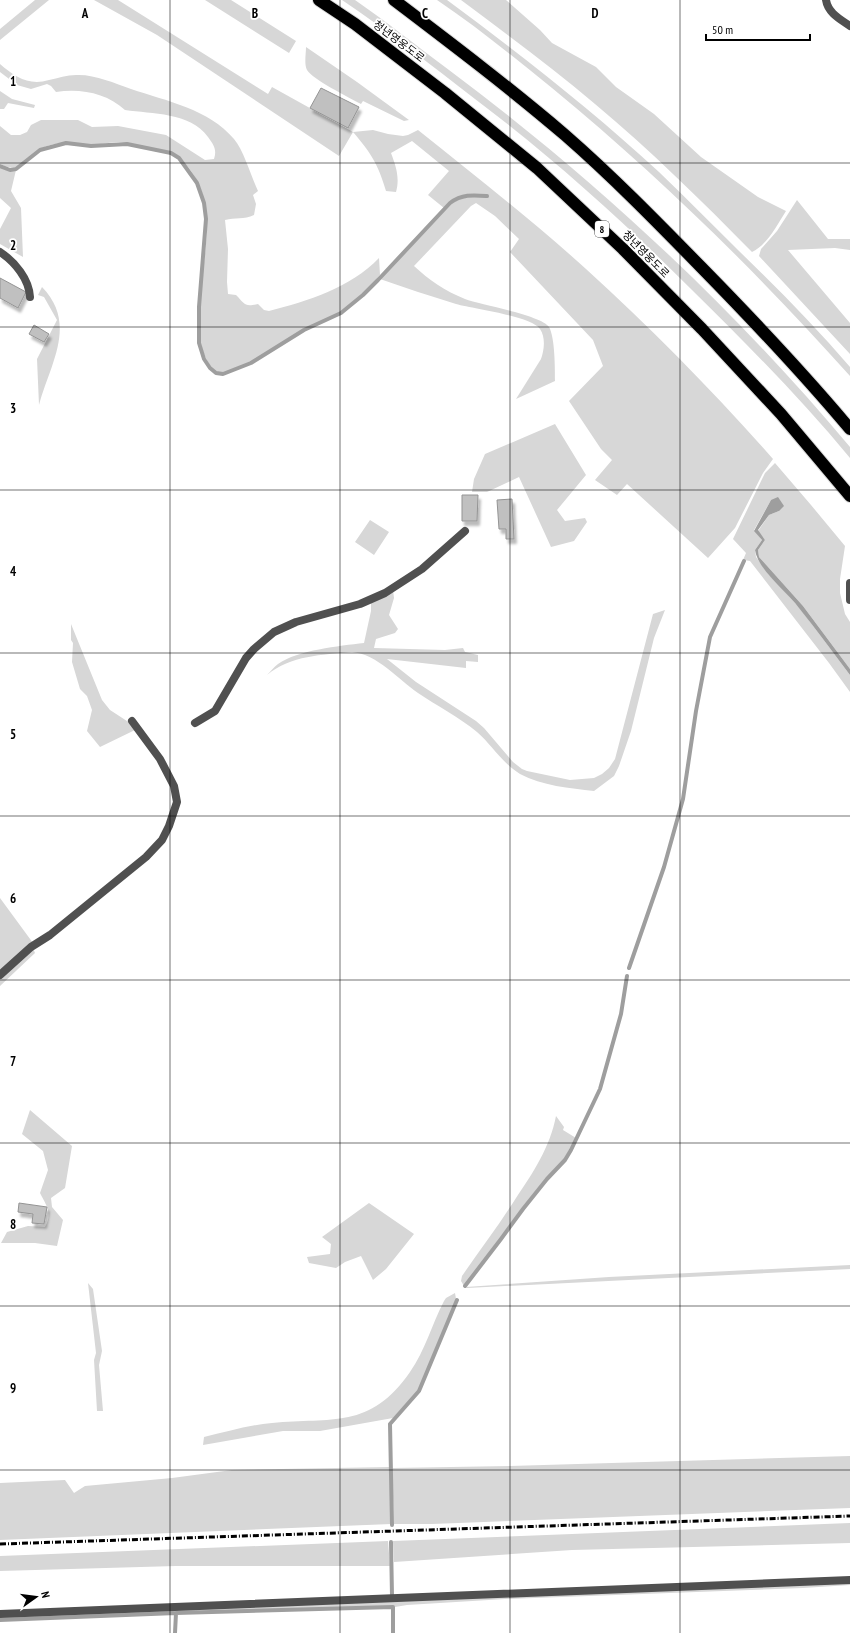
<svg xmlns="http://www.w3.org/2000/svg" width="850" height="1633" font-family="'PT Sans Narrow','Noto Sans KR',sans-serif">
<defs>
<filter id="shadow"><feDropShadow dx="2.5" dy="4.5" stdDeviation="1" flood-color="#0004"/></filter>
</defs>
<rect width="100%" height="100%" fill="#fff"/>
<path fill="#d7d7d7" d="M35 0H49L0 40V29Z
M94 0H118L268 94 272 87 353 132 373 130 388 134 403 136 408 135 418 130C474 175 532 220 586 269 652 329 714 392 773 459L763 473 735 528 708 558 627 484 617 495 595 480 612 460 601 449 569 401 603 366 593 340 510 252 519 239 495 216 476 203 471 206 414 266C429 280 445 291 465 299 481 305 541 315 549 327 555 337 555 369 555 381L516 399 541 359C544 350 546 338 540 329 531 316 474 309 456 304 431 296 405 288 380 279L451 203 467 196 487 197V195C468 193 458 193 444 208L428 195 449 171 412 141 391 153C396 166 400 178 396 192L386 191C378 164 371 153 353 132L339 156 157 35Z
M205 0H231L296 41 289 53Z
M342 0H355C387 22 418 47 449 70 594 178 734 308 850 447V458C801 399 747 344 692 290 624 222 552 157 475 99 431 65 388 31 342 0Z
M437 0H447C520 54 592 110 659 172 686 198 712 224 739 251 777 288 815 326 850 367V376C758 273 659 176 552 88 515 58 477 27 437 0Z
M461 0H506L540 30 552 43 596 67 616 87 654 114 701 157 758 197 786 211C777 225 768 244 752 252 702 201 650 150 595 104 552 67 506 34 461 0Z
M306 47 357 82 409 120 404 121 363 101 361 104C350 98 312 79 307 70 304 64 306 54 306 47Z
M0 64C15 77 29 86 49 80 58 78 67 75 76 75 94 74 114 83 131 89 166 101 209 109 234 139 244 151 251 176 258 191L253 195 256 204 254 215C244 220 235 217 225 220L228 249 227 282 228 294 236 295C245 304 244 307 258 304L264 310 269 311C308 301 350 288 379 258L380 275C370 289 354 303 340 313 329 320 315 323 304 330 281 342 242 376 216 372 170 326 234 228 191 171 186 164 180 156 172 152 165 150 158 149 151 148 140 146 129 142 118 142 109 142 100 145 91 145 78 146 68 141 55 144 49 145 43 147 38 150 23 160 20 174 0 164V126L11 135H20L27 132 31 125 41 120H78L92 127 118 126 166 135 205 160 214 159C217 150 214 145 208 137 190 112 152 114 125 110 107 93 80 88 56 92L51 86 47 84 31 89 17 85 0 72Z
M0 91 12 99 35 105 34 108 8 103 4 109H0Z
M0 167 9 171 16 170 11 191 21 208 23 257 0 244V229L11 208 0 198Z
M797 200 828 239H850V250L835 248 788 250 850 323V354L759 256 761 249 777 231Z
M42 287C78 324 50 364 39 405L37 359 57 320 44 297 38 295Z
M555 424 586 475 557 510 565 521 585 518 587 522 574 541 551 547 519 477 487 492H472L474 479 485 454Z
M775 463 811 505 845 546 840 579V593L845 614 850 622V669L803 606 759 557 758 550 765 540 758 531 769 515 779 511 771 500 754 530 762 540 755 550 756 557 769 575 799 607 850 675V692L829 663 750 561 743 560 746 553 733 539 765 473Z
M370 520 389 532 374 555 355 542Z
M393 590 394 598 389 615 398 629 395 633 376 639 374 648 445 650 463 648 465 652 478 655V662L466 661V668L387 659 416 682 476 721 484 728 513 762 522 769 527 771 570 780 594 778 602 774 609 768 615 759 653 614 665 610 654 638 631 731 619 766 614 776 594 791C570 788 542 786 520 774 502 763 492 745 477 732 459 717 437 706 418 693 398 679 377 654 352 652 322 655 291 655 267 675 270 672 274 667 278 664 298 650 339 646 364 643L371 611V602Z
M71 624 102 700 110 710 130 723 135 730 100 747 87 731 92 710 87 696 80 689 72 662 73 643 71 640Z
M0 898 33 943 0 970Z
M33 948 35 953 0 986V977Z
M30 1110 72 1146 65 1188 51 1198 52 1207 63 1220 57 1246 35 1243H1L7 1232 28 1226 45 1227C53 1213 46 1205 40 1193L48 1170 43 1151 22 1134Z
M556 1116 564 1127 563 1130 576 1138 564 1159 546 1178 522 1208 464 1286 461 1281 462 1276C480 1250 499 1225 516 1198 533 1173 550 1147 556 1116Z
M369 1203 414 1234 386 1269 373 1280 361 1256 345 1262 336 1268 309 1263 307 1257 330 1254 331 1244 322 1237Z
M850 1265V1269L467 1288 466 1287 609 1277Z
M88 1283 93 1289 102 1351 99 1365 103 1411H97L94 1360 96 1353Z
M455 1293 456 1299 418 1391 393 1418 320 1431H283L203 1445 204 1437C226 1432 249 1425 272 1423 332 1417 370 1430 410 1372 425 1351 432 1324 444 1301L446 1298Z
M850 1456V1508L432 1524H394L392 1468 510 1466Z
M390 1467 391 1524 0 1540V1483L65 1480 74 1493 85 1486 172 1478 232 1470Z
M850 1523V1543L572 1550 394 1562 393 1541Z
M388 1541 390 1566H176L0 1571V1556Z
M850 1582V1585L803 1588 505 1599 407 1605 395 1607H363L206 1611 0 1619V1617Z"/>
<path fill="#9e9e9e" d="M778 497 784 506 779 511 769 515 758 530 765 540 758 550 759 557 803 606 850 669V675C833 653 817 630 799 608 787 592 758 570 755 550L762 540 754 531 771 500Z"/>
<g fill="none" stroke-linecap="round" stroke-linejoin="round">
<path stroke="#9e9e9e" stroke-width="4" d="M0 166 10 170 16 169 40 150 66 143 91 146 127 144 171 153 179 158 197 183 204 203 206 219 199 307V343L204 359 210 368 216 373 223 374 251 363 304 330 341 313 363 295 378 280 450 203C462 194 473 195 487 196
M629 968 664 867 683 799 696 711 710 637 744 561
M465 1286 501 1239 523 1209 547 1179 565 1160 571 1150 600 1089 621 1014 627 976
M392 1525 390 1424 419 1391 457 1300
M391 1542 392 1596
M0 1620 176 1613 393 1607V1633
M175 1633 176 1613"/>
</g>
<path fill="#c0c0c0" stroke="#949494" filter="url(#shadow)" d="M321 88 359 107 348 128 310 108Z
M0 278 26 292 18 308 0 298Z
M34 325 49 334 44 342 29 334Z
M462 495H478L477 521H462Z
M512 499 514 539H506V529H499L497 500Z
M19 1203 47 1207 44 1224 32 1223 33 1214 18 1212Z"/>
<g fill="none" stroke-linecap="round" stroke-linejoin="round">
<g stroke="#dbdbdb" stroke-width="14">
<path id="motorway" d="M319 0 355 24 445 93 537 168 623 249 702 329 781 414 850 496
M394 0C452 44 510 88 565 135 612 176 657 222 701 267 752 319 803 373 850 429"/>
</g>
<path stroke="#505050" stroke-width="8" d="M826 0C828 13 840 19 850 26
M0 252C15 262 29 279 30 297
M850 583V600
M195 723 215 711 246 658 254 649 274 632 296 622 360 604 385 593 422 569 465 531
M0 975 31 947 50 935 146 857 162 840 169 826 177 802 174 786 160 759 132 721
M0 1614 850 1580"/>
<use href="#motorway" stroke="#000" stroke-width="12"/>
<path stroke="#000" stroke-width="3" stroke-dasharray="6 2 1 2" stroke-linecap="butt" d="M0 1544 850 1516"/>
</g>
<path fill="none" stroke="#000" stroke-width="1" stroke-opacity="0.55" d="M170 0V1633M340 0V1633M510 0V1633M680 0V1633M0 163H850M0 327H850M0 490H850M0 653H850M0 816H850M0 980H850M0 1143H850M0 1306H850M0 1470H850"/>
<g text-anchor="middle" stroke-width="3.5" stroke-linejoin="round" paint-order="stroke">
<rect fill="#fff" stroke="#4c4c4c" stroke-width="1" x="595" y="221" width="14" height="16" rx="3"/>
<g font-size="10" font-weight="bold" fill="#000">
<text x="602" y="233">8</text>
</g>
<g font-size="11" fill="#000" stroke="#fff">
<text transform="translate(399 41) rotate(37)" y="4">청년영웅도로</text>
<text transform="translate(646 254) rotate(45)" y="4">청년영웅도로</text>
</g>
</g>
<g font-size="13" text-anchor="middle" font-weight="bold" fill="#000" stroke="#fff" stroke-width="3.5" stroke-linejoin="round" paint-order="stroke">
<text x="85" y="18">A</text>
<text x="255" y="18">B</text>
<text x="425" y="18">C</text>
<text x="595" y="18">D</text>
<text x="13" y="86">1</text>
<text x="13" y="250">2</text>
<text x="13" y="413">3</text>
<text x="13" y="576">4</text>
<text x="13" y="739">5</text>
<text x="13" y="903">6</text>
<text x="13" y="1066">7</text>
<text x="13" y="1229">8</text>
<text x="13" y="1393">9</text>
</g>
<g transform="translate(36 1597) rotate(76)" stroke="#ffffff" stroke-width="3" paint-order="stroke">
<path d="M0-3L7 15L0 10L-7 15Z" fill="#000000"/>
<text y="-6" font-size="11" font-weight="bold" text-anchor="middle" fill="#000000">N</text>
</g>
<path d="M706 34v6h104v-6" fill="none" stroke="#000000" stroke-width="2"/>
<text x="712" y="34" font-size="12" fill="#000000" stroke="#ffffff" stroke-width="3" paint-order="stroke">50 m</text>
</svg>
